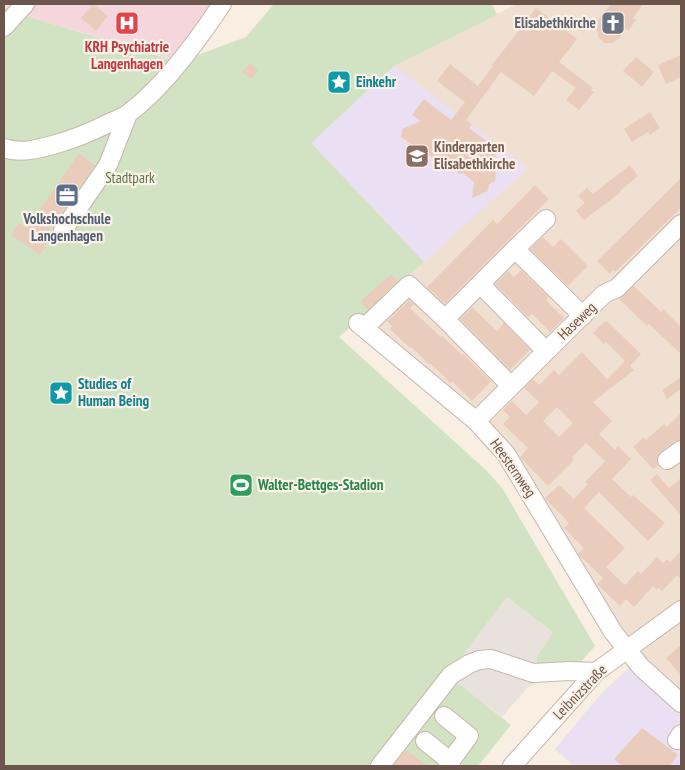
<svg xmlns="http://www.w3.org/2000/svg" width="685" height="770" font-family="'PT Sans Narrow',sans-serif">
<rect width="100%" height="100%" fill="#f8eee2"/>
<path fill="#efe0d1" d="M517 4H681V766H574L555 749 601 694 629 668 611 618 532 480 491 429 360 319 394 66Z"/>
<path fill="#e8e1dc" d="M507 597 553 632 536 658 541 681 528 687 502 717 453 680 463 655Z"/>
<path fill="#ebdff4" d="M394 66 528 168 424 262 310 143Z
M629 668 681 715V766H574L555 749 601 694Z"/>
<path fill="#f5d6dc" d="M4 4H218L175 60 10 11Z"/>
<path fill="#d2e3c3" d="M274 4H492L497 15 394 66 311 143 424 262 339 337 487 471 502 488 595 646 576 667 539 669 536 658 553 632 507 597 463 655 473 669 454 680 511 725 478 766H4V5L10 11 179 62 246 37Z"/>
<path fill="#eaccbd" fill-rule="evenodd" d="M93 4 108 16 96 31 81 18Z
M611 4H643L633 18 636 20 628 31 624 27 620 38 613 43H605L599 38 597 30 576 31 598 20Z
M536 8 577 39 559 62 593 88 591 90 594 92 579 110 566 100 576 88 552 71 534 96 501 72 466 120 472 124 469 128 499 150 488 166 496 172 495 181 489 184 488 191 472 198 474 182 463 173 460 174 456 171V168L445 160 442 161 438 157 434 159 418 147 416 148 401 137 402 129 421 121 412 115 424 99 451 120 465 102 437 81 450 64 478 86 493 66 492 65Z
M681 55V77L666 84 658 65Z
M636 57 654 72 642 87 623 71Z
M250 63 258 71 251 79 242 72Z
M650 112 660 128 650 135 648 132 632 142 624 129Z
M79 153 95 165 43 239 48 243 40 255 11 235 19 223 27 228Z
M630 165 638 176 620 191 621 192 584 220 576 211 585 203 578 196 587 188 593 194Z
M681 178V208L615 272 613 270 610 274 597 261Z
M535 185 549 199 445 304 427 287 493 220 497 224Z
M543 237 553 247 561 239 588 266 568 286 530 249Z
M521 270 549 297 546 300 564 318 550 332 532 314 528 317 495 284 508 271 514 277Z
M391 274 398 281 368 310 360 302Z
M634 286 661 312 663 309 681 327V354L649 324 647 326 619 299Z
M409 300 414 304 410 308 441 337 442 336 462 355 463 354 491 381 472 401 452 381 451 383 431 364 430 365 411 347 410 348 390 329 392 326 387 321Z
M472 307 497 331 504 323 530 350 510 370 460 319Z
M604 322H608L641 354 630 366 634 370 593 402 612 421 599 434 615 450 618 446 631 459 612 479 631 497 633 495 665 523 648 541 599 492 584 508 625 548 606 567 625 585 638 571 641 574 657 557 663 563 667 559 670 562 681 551V580L677 575 662 591 659 588 657 590 653 586 634 607 626 599 620 606 597 584 603 578 578 554 584 548 564 528 569 523 545 498 559 485 574 499 588 484 585 482 605 461 586 443 572 457 574 460 548 486 520 457 528 448 503 424 510 417 503 410 512 401 526 415 539 402 524 388 533 379 539 385 554 370 559 375 582 352 607 379 625 361 606 342 604 344 593 333ZM557 407 573 423 559 437 543 421Z
M681 377V389L667 399 662 390Z
M681 413V440L675 441 660 452 657 456 658 465 653 469 633 447 644 437 646 440 664 424 667 427Z
M657 474 669 488 681 478V515L650 480Z
M681 645V675L666 658Z
M642 728 678 755 670 766H622L614 759Z
M406 750 428 766H393Z"/>
<g fill="none" stroke-linecap="round" stroke-linejoin="round">
<g stroke="#c7b6ab" stroke-width="20">
<path id="minor" d="M4 27 25 4
M4 148C21 154 39 149 56 144 74 139 91 132 109 123 115 120 123 118 129 113 164 87 198 40 222 4
M63 230 108 165 128 114
M515 249 546 219
M480 284 445 319 511 386
M358 323 476 421 506 454 613 632 641 667 681 703
M364 328 409 285 445 319
M546 351 480 284 515 249 583 316
M476 421 604 294 617 288 681 224
M667 460 681 450
M444 716 469 736 449 763
M677 740 681 734
M425 741 445 757 451 766
M380 766 451 675 469 664 479 660 491 659 533 673 570 671 596 672
M512 766 596 672 681 610"/>
</g>
<use href="#minor" stroke="#fff" stroke-width="18"/>
</g>
<defs>
<g id="hospital-square" transform="scale(1.25)"><rect x="-9" y="-9" width="18" height="18" rx="4" fill="#e0444e" stroke="#fcf2e7"/><path d="M-5-5h3v3.5h4V-5h3V5h-3V1.5h-4V5h-3Z" fill="#fff"/></g>
<g id="church-square" transform="scale(1.25)"><rect x="-9" y="-9" width="18" height="18" rx="4" fill="#6b7280" stroke="#fcf2e7"/><path d="M-1.2-6h2.4v3.5h3.3v2.4h-3.3V6h-2.4V-.1h-3.3v-2.4h3.3Z" fill="#fff"/></g>
<g id="sight-square" transform="scale(1.25)"><rect x="-9" y="-9" width="18" height="18" rx="4" fill="#0f9aa8" stroke="#fcf2e7"/><path d="M0-6L1.8-2.2L6-1.7L2.9 1.2L3.7 5.4L0 3.3L-3.7 5.4L-2.9 1.2L-6-1.7L-1.8-2.2Z" fill="#fff"/></g>
<g id="school-square" transform="scale(1.25)"><rect x="-9" y="-9" width="18" height="18" rx="4" fill="#8d6e63" stroke="#fcf2e7"/><path d="M0-5L7-2L0 1L-7-2ZM-4 1L0 2.5L4 1V4Q0 6-4 4Z" fill="#fff"/></g>
<g id="office-square" transform="scale(1.25)"><rect x="-9" y="-9" width="18" height="18" rx="4" fill="#5c6f8a" stroke="#fcf2e7"/><path d="M-6-3h4V-5.5h4V-3h4V5H-6ZM-1-4.5V-3h2v-1.5ZM-6 0V1H6V0Z" fill="#fff"/></g>
<g id="stadium-square" transform="scale(1.25)"><rect x="-9" y="-9" width="18" height="18" rx="4" fill="#2e9e5b" stroke="#fcf2e7"/><path d="M0-5a6.5 5 0 1 0 0 10a6.5 5 0 1 0 0-10ZM-3.5-1.8h7v3.6h-7Z" fill="#fff"/></g>
</defs>
<g fill-rule="evenodd">
<use href="#hospital-square" x="127" y="23"/>
<use href="#church-square" x="613" y="23"/>
<use href="#sight-square" x="339" y="82"/>
<use href="#school-square" x="417" y="156"/>
<use href="#office-square" x="67" y="195"/>
<use href="#sight-square" x="61" y="393"/>
<use href="#stadium-square" x="241" y="485"/>
</g>
<g text-anchor="middle" stroke-width="4.5" stroke-linejoin="round" paint-order="stroke">
<g font-size="15" font-weight="bold" fill="#5b616d" stroke="#fcf2e7" text-anchor="end">
<text x="596" y="28">Elisabethkirche</text>
</g>
<g font-size="15" font-weight="bold" fill="#be3a42" stroke="#fcf2e7">
<text x="127" y="52">KRH Psychiatrie<tspan x="127" dy="17">Langenhagen</tspan></text>
</g>
<g font-size="15" font-weight="bold" fill="#0d838f" stroke="#fcf2e7" text-anchor="start">
<text x="356" y="87">Einkehr</text>
<text x="78" y="389">Studies of<tspan x="78" dy="17">Human Being</tspan></text>
</g>
<g font-size="15" font-weight="bold" fill="#785e54" stroke="#fcf2e7" text-anchor="start">
<text x="434" y="152">Kindergarten<tspan x="434" dy="17">Elisabethkirche</tspan></text>
</g>
<g font-size="15" fill="#597649" stroke="#fcf2e7">
<text x="130" y="183">Stadtpark</text>
</g>
<g font-size="15" font-weight="bold" fill="#4e5e75" stroke="#fcf2e7">
<text x="67" y="224">Volkshochschule<tspan x="67" dy="17">Langenhagen</tspan></text>
</g>
<g font-size="15" fill="#6c554c" stroke="#fcf2e7">
<text transform="translate(577 321) rotate(-44)" y="5">Haseweg</text>
<text transform="translate(513 468) rotate(55)" y="5">Heesternweg</text>
<text transform="translate(580 692) rotate(-46)" y="5">Leibnizstraße</text>
</g>
<g font-size="15" font-weight="bold" fill="#27864d" stroke="#fcf2e7" text-anchor="start">
<text x="258" y="490">Walter-Bettges-Stadion</text>
</g>
</g>
<rect width="685" height="770" fill="none" stroke="#6c554c" stroke-width="10"/>
</svg>
